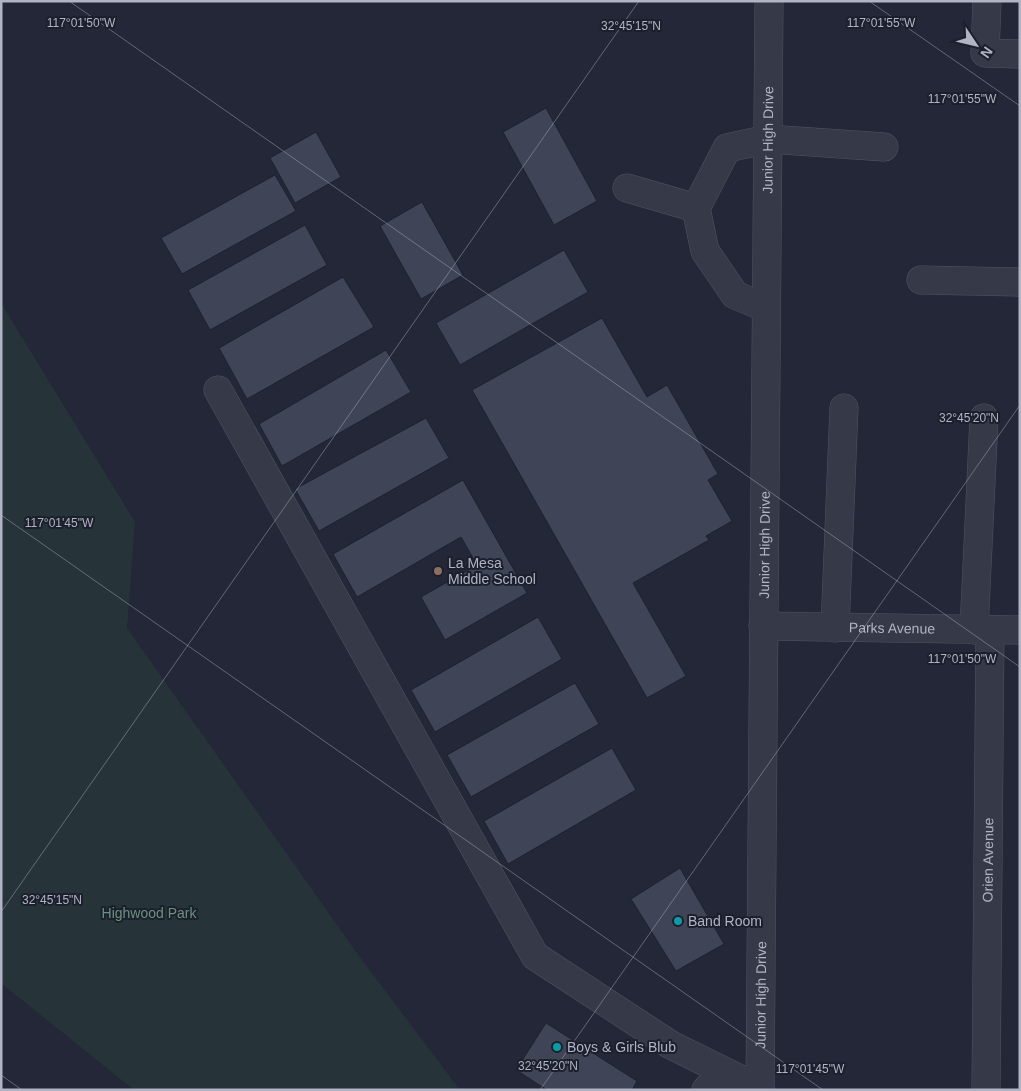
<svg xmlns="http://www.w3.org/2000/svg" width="1021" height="1091" font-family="Arial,sans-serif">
<rect width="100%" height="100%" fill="#232737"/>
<path fill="#263439" d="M1 303 135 522 127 628 359 956 460 1090H134L1 983Z"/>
<path fill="#3f4457" stroke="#1e212e" d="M546 108 597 201 554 225 503 132Z
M316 132 341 177 295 203 270 158Z
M275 175 296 211 182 274 161 238Z
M422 202 463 275 421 299 380 226Z
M305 225 327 265 210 330 188 290Z
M564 250 588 292 460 365 436 323Z
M343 277 374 327 247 399 219 348Z
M602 318 647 397 667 385 718 474 708 480 732 521 706 536 709 540 633 583 686 676 647 698 472 390Z
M386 350 411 392 282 466 259 424Z
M426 418 449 458 319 531 295 489Z
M463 480 527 593 445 640 421 597 477 565 461 537 357 597 333 554Z
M538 617 562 659 435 732 411 690Z
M575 683 599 724 471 797 447 755Z
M612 748 636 790 508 864 484 821Z
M680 868 724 944 676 971 631 899Z
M546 1023 637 1081 632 1090H547L516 1070Z"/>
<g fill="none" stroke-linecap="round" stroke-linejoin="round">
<g stroke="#515462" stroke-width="29">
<g id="minor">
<path d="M987 1 985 53 1020 54"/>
<path d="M627 188 696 208 727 148 768 139 884 147"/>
<path d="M696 208 705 251 735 295 766 308"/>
<path d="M921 280 1020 282"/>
<path d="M218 390 535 956 671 1045 760 1089"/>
<path id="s1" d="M763 626 1020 630"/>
<path d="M835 628 844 408"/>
<path d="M974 630 984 418"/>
<path d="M706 1090 723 1072"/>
<path id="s2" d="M760 1090 769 1"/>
<path id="s3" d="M986 1090 990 630"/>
</g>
</g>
<use href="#minor" stroke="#363a48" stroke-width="28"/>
</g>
<path fill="none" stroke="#b1b4c4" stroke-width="1" stroke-opacity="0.45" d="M69 1 1020 667M869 1 1020 106M1 515 823 1090M1 912 639 1M1 1075 22 1090M540 1090 1020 405"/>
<circle fill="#8d6e63" stroke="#1c1f2c" stroke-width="2" cx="438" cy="571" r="5"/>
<g fill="#0f9aa8" stroke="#1c1f2c" stroke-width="2">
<circle cx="678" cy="921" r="5"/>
<circle cx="557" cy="1047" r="5"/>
</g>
<g text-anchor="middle" stroke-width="4" stroke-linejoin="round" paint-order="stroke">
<g font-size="14" fill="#b1b4c4" stroke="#1c1f2c">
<text dy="5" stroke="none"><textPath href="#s2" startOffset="950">Junior High Drive</textPath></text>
<text dy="5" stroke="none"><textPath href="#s2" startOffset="545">Junior High Drive</textPath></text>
<text dy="5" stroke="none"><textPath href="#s1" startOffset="129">Parks Avenue</textPath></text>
<text dy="5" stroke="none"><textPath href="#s3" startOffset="230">Orien Avenue</textPath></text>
<text dy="5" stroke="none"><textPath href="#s2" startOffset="95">Junior High Drive</textPath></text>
</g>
<g font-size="14" fill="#b1b4c4" stroke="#1c1f2c" text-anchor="start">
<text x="448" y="568">La Mesa<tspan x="448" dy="16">Middle School</tspan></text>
<text x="688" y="926">Band Room</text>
<text x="567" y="1052">Boys &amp; Girls Blub</text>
</g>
<g font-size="14" fill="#6a937d" stroke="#1c1f2c">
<text x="149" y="918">Highwood Park</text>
</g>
</g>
<g font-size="12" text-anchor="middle" fill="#b1b4c4" stroke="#1c1f2c" stroke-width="4" stroke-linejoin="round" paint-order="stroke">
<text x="81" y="27">117°01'50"W</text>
<text x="881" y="27">117°01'55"W</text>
<text x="631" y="30">32°45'15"N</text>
<text x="962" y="103">117°01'55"W</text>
<text x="969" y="422">32°45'20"N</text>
<text x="59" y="527">117°01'45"W</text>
<text x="962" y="663">117°01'50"W</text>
<text x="52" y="904">32°45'15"N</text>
<text x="548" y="1070">32°45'20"N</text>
<text x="810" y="1073">117°01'45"W</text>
</g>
<rect width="1021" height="1091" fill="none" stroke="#b1b4c4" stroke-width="5"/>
<g transform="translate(976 45) rotate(125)" stroke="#1c1f2c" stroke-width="4" paint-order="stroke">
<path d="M0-4L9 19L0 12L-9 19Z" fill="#b1b4c4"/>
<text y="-8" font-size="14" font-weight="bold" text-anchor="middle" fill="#b1b4c4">N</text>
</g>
</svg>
